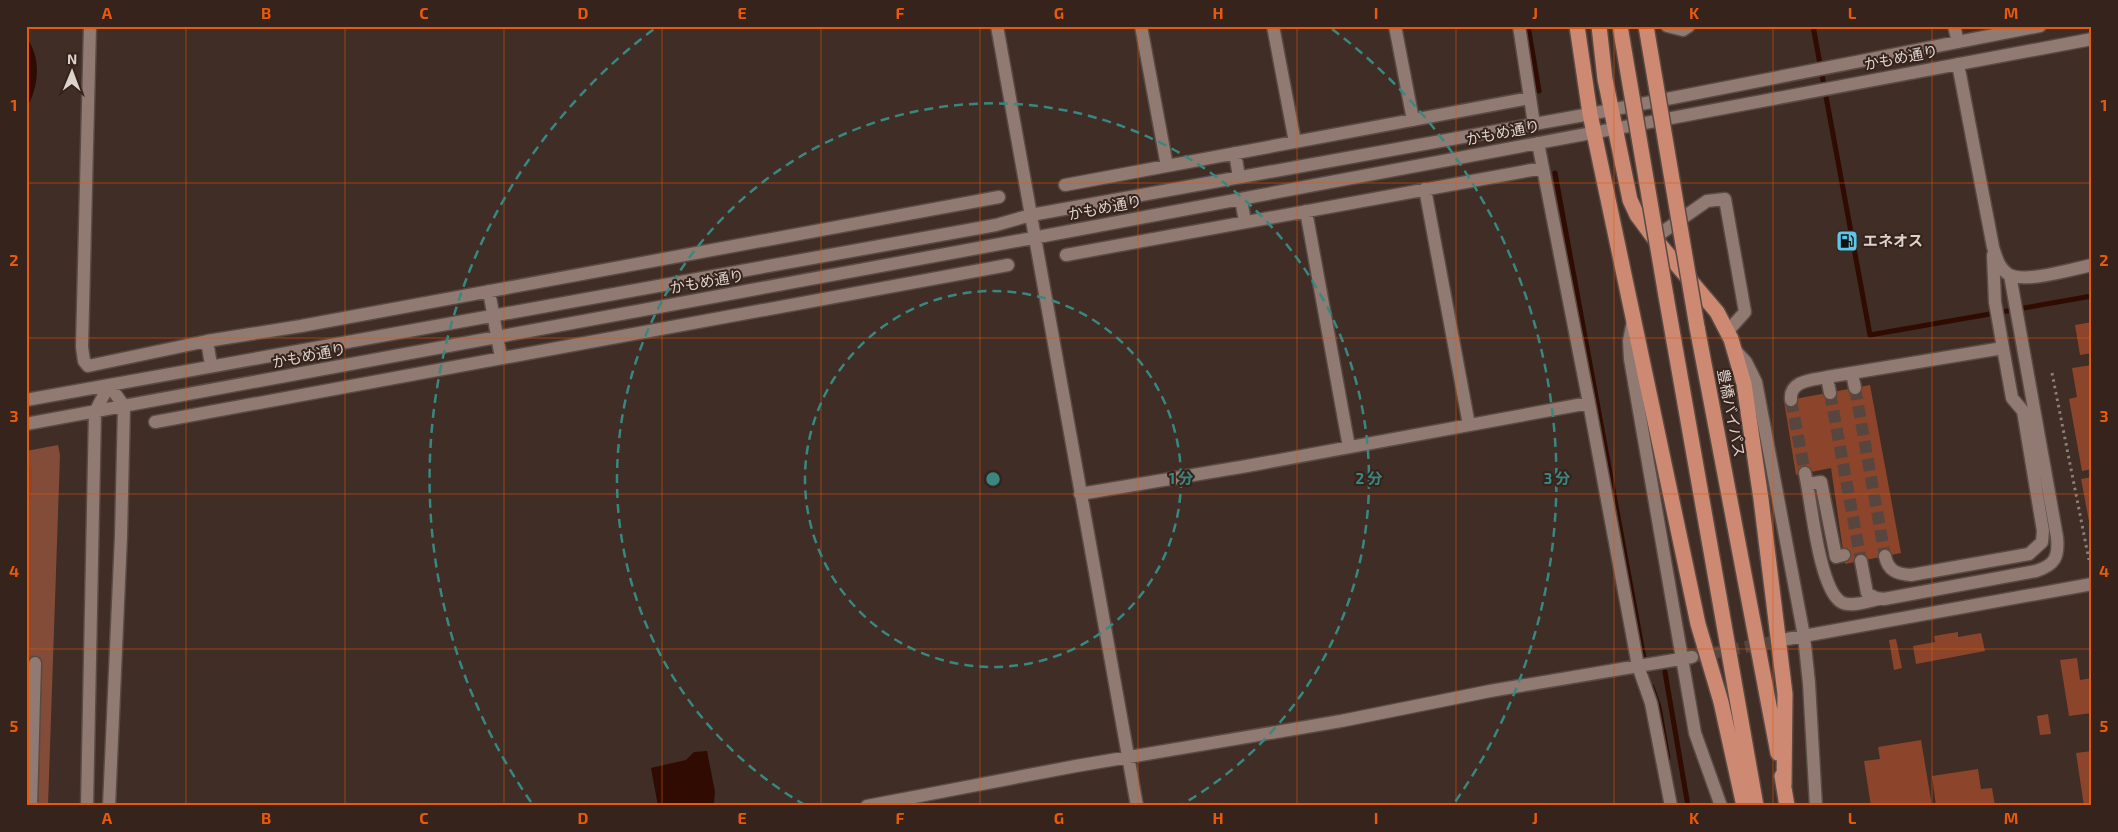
<svg xmlns="http://www.w3.org/2000/svg" width="2118" height="832" font-family="'Exo 2','Noto Sans JP',sans-serif">
<rect width="100%" height="100%" fill="#3f2d26"/>
<path fill="#824c38" d="M58 445 60 455 48 806H26V451Z"/>
<path fill="#2f0b01" d="M26 37C42 58 39 87 26 109Z
M707 751 715 792 714 803 710 806H658L651 768 686 760 694 752Z"/>
<g fill="none" stroke-linecap="round" stroke-linejoin="round">
<path stroke="#2f0b01" stroke-width="5" d="M1528 26 1539 91
M1813 26 1870 335 2092 296
M1555 173 1645 664
M1665 672 1688 806
M1652 687 1659 707 1668 758"/>
</g>
<path fill="#8c452a" d="M2092 322V353L2080 355 2075 325Z
M2092 365V469L2082 471 2069 399 2077 397 2072 368Z
M1870 385 1901 553 1845 564 1831 468 1796 475 1784 401Z
M26 467 32 468 31 500H26Z
M2092 477V532H2091L2081 479Z
M1958 632V637L1981 633 1985 651 1916 664 1913 646 1935 642 1934 636Z
M1896 639 1902 668 1894 670 1889 640Z
M2077 658 2080 680 2092 678V713L2069 716 2060 660Z
M2048 714 2051 734 2040 735 2037 716Z
M1921 740 1932 806H1871L1864 761 1880 759 1878 747Z
M2092 751V806H2084L2076 753Z
M1978 769 1981 789 1992 788 1995 806H1936L1932 776Z"/>
<g fill="none" stroke-linecap="round" stroke-linejoin="round">
<path stroke="#57463f" stroke-width="12" stroke-dasharray="12 6" stroke-linecap="butt" d="M1855 388 1885 556
M1830 393 1861 561
M1791 400 1805 473
M1692 657 1787 639"/>
<g stroke="#5a4a44" stroke-width="15">
<path id="minor" d="M90 26 82 347 84 361 88 366 207 341 301 326 999 197
M997 26 1137 806
M1141 26 1167 166
M1273 26 1295 142
M1395 26 1413 120
M1519 26 1534 124
M1667 26 1683 30 1689 26
M1954 26 1958 42
M1958 64 1993 247C1996 257 1999 268 2008 274 2024 284 2072 269 2092 265
M1538 143 1589 403 1638 666 1651 703 1671 806
M1235 153 1239 177
M1065 185 1530 98
M1425 189 1469 425
M1241 199 1245 222
M1306 211 1349 447
M1654 238 1707 201 1725 199 1745 312 1727 332
M1066 255 1543 168
M489 291 501 358
M1633 321 1629 341 1630 359 1695 733 1721 806
M207 341 211 365
M1735 350 1746 362 1756 382 1804 636 1809 683 1816 806
M1852 373 1855 388
M1830 393 1827 377 2003 348 1995 302 1993 255
M26 400 996 225 1031 215 1590 114 2040 26
M1791 400C1789 380 1813 380 1827 377
M155 422 1008 265
M26 424 1065 232 2092 39
M1805 473 1807 484 1821 482 1836 557 1844 555
M1807 484C1812 509 1820 589 1841 602 1851 608 1869 601 1879 599
M1080 494 1247 466 1589 403
M1885 556C1888 571 1897 574 1911 575L2029 554 2042 542 2043 531 2023 411 2012 398 2003 348
M1861 561 1867 593 1876 598 1884 599 2036 571C2055 565 2059 557 2057 537L2010 275
M1787 639 2092 584
M31 806 35 663
M87 806 95 412 109 385
M109 806 121 536 124 406 109 385
M867 806 1076 766 1341 721 1490 691 1692 657"/>
</g>
<g stroke="#5a4a44" stroke-width="18">
<path id="highway" d="M1577 26 1590 114 1698 624 1721 702 1744 806
M1599 26 1605 79 1630 200 1637 215 1654 238 1717 312 1731 339 1744 384 1761 499 1785 694 1784 785
M1666 296 1756 806
M1697 327 1778 753
M1782 776 1787 806"/>
</g>
<path stroke="#8d7e78" stroke-width="3" stroke-dasharray="2.5 4" stroke-linecap="butt" d="M2052 373 2089 560"/>
<use href="#minor" stroke="#917a72" stroke-width="12"/>
<use href="#highway" stroke="#cd8971" stroke-width="15"/>
<g stroke="#5a4a44" stroke-width="18" stroke-linecap="butt">
<path id="highway-bridge" d="M1620 26 1666 296
M1646 26 1697 327"/>
</g>
<use href="#highway-bridge" stroke="#cd8971" stroke-width="15"/>
</g>
<path fill="none" stroke="#e8590c" stroke-width="1" stroke-opacity="0.55" d="M186 26V806M345 26V806M504 26V806M662 26V806M821 26V806M980 26V806M1138 26V806M1297 26V806M1456 26V806M1614 26V806M1773 26V806M1932 26V806M26 183H2092M26 338H2092M26 494H2092M26 649H2092"/>
<g fill="none" stroke="#388881" stroke-width="2.5" stroke-dasharray="9 6">
<circle cx="993" cy="479" r="188"/>
<path d="M805 805A376 376 0 1 1 1181 805"/>
<path d="M531 802A564 564 0 0 1 654 29M1332 29A564 564 0 0 1 1455 802"/>
</g>
<defs>
<g id="fuel-square" transform="scale(1.125)"><rect x="-9" y="-9" width="18" height="18" rx="4" fill="#5cc7e7" stroke="#35231c"/><path d="M-5.5-6h7V0h2V4h1.3V-2.5L3-4.5l.8-.8L6-3V5H2.5V1h-1V6h-7ZM-4.2-4.7v3.2H.2V-4.7Z" fill="#111"/></g>
</defs>
<g fill-rule="evenodd">
<use href="#fuel-square" x="1847" y="241"/>
</g>
<g text-anchor="middle" stroke-width="4" stroke-linejoin="round" paint-order="stroke">
<g font-size="15" fill="#ded2cd" stroke="#35231c">
<text transform="translate(1901 58) rotate(-11)" y="5">かもめ通り</text>
<text transform="translate(1503 133) rotate(-11)" y="5">かもめ通り</text>
<text transform="translate(1105 208) rotate(-11)" y="5">かもめ通り</text>
<text transform="translate(707 282) rotate(-10)" y="5">かもめ通り</text>
<text transform="translate(309 356) rotate(-11)" y="5">かもめ通り</text>
<text transform="translate(1731 413) rotate(79)" y="5">豊橋バイパス</text>
</g>
<g font-size="15" font-weight="bold" fill="#ded2cd" stroke="#35231c" text-anchor="start">
<text x="1863" y="246">エネオス</text>
</g>
</g>
<circle cx="993" cy="479" r="8" fill="#388881" stroke="#35231c" stroke-width="2.5"/>
<g font-size="15" text-anchor="middle" font-weight="bold" fill="#388881" stroke="#35231c" stroke-width="4" stroke-linejoin="round" paint-order="stroke">
<text x="1181" y="484">1 分</text>
<text x="1369" y="484">2 分</text>
<text x="1557" y="484">3 分</text>
</g>
<rect width="2118" height="832" fill="none" stroke="#35231c" stroke-width="55"/>
<g transform="translate(72 72) rotate(1)" stroke="#35231c" stroke-width="4" paint-order="stroke">
<path d="M0-4L9 19L0 12L-9 19Z" fill="#ded2cd"/>
<text y="-8" font-size="14" font-weight="bold" text-anchor="middle" fill="#ded2cd">N</text>
</g>
<rect x="28" y="28" width="2062" height="776" fill="none" stroke="#e8590c" stroke-width="2"/>
<g font-size="16" text-anchor="middle" font-weight="bold" fill="#e8590c">
<text x="107" y="19">A</text>
<text x="266" y="19">B</text>
<text x="424" y="19">C</text>
<text x="583" y="19">D</text>
<text x="742" y="19">E</text>
<text x="900" y="19">F</text>
<text x="1059" y="19">G</text>
<text x="1218" y="19">H</text>
<text x="1376" y="19">I</text>
<text x="1535" y="19">J</text>
<text x="1694" y="19">K</text>
<text x="1852" y="19">L</text>
<text x="2011" y="19">M</text>
<text x="14" y="111">1</text>
<text x="2104" y="111">1</text>
<text x="14" y="266">2</text>
<text x="2104" y="266">2</text>
<text x="14" y="422">3</text>
<text x="2104" y="422">3</text>
<text x="14" y="577">4</text>
<text x="2104" y="577">4</text>
<text x="14" y="732">5</text>
<text x="2104" y="732">5</text>
<text x="107" y="824">A</text>
<text x="266" y="824">B</text>
<text x="424" y="824">C</text>
<text x="583" y="824">D</text>
<text x="742" y="824">E</text>
<text x="900" y="824">F</text>
<text x="1059" y="824">G</text>
<text x="1218" y="824">H</text>
<text x="1376" y="824">I</text>
<text x="1535" y="824">J</text>
<text x="1694" y="824">K</text>
<text x="1852" y="824">L</text>
<text x="2011" y="824">M</text>
</g>
</svg>
